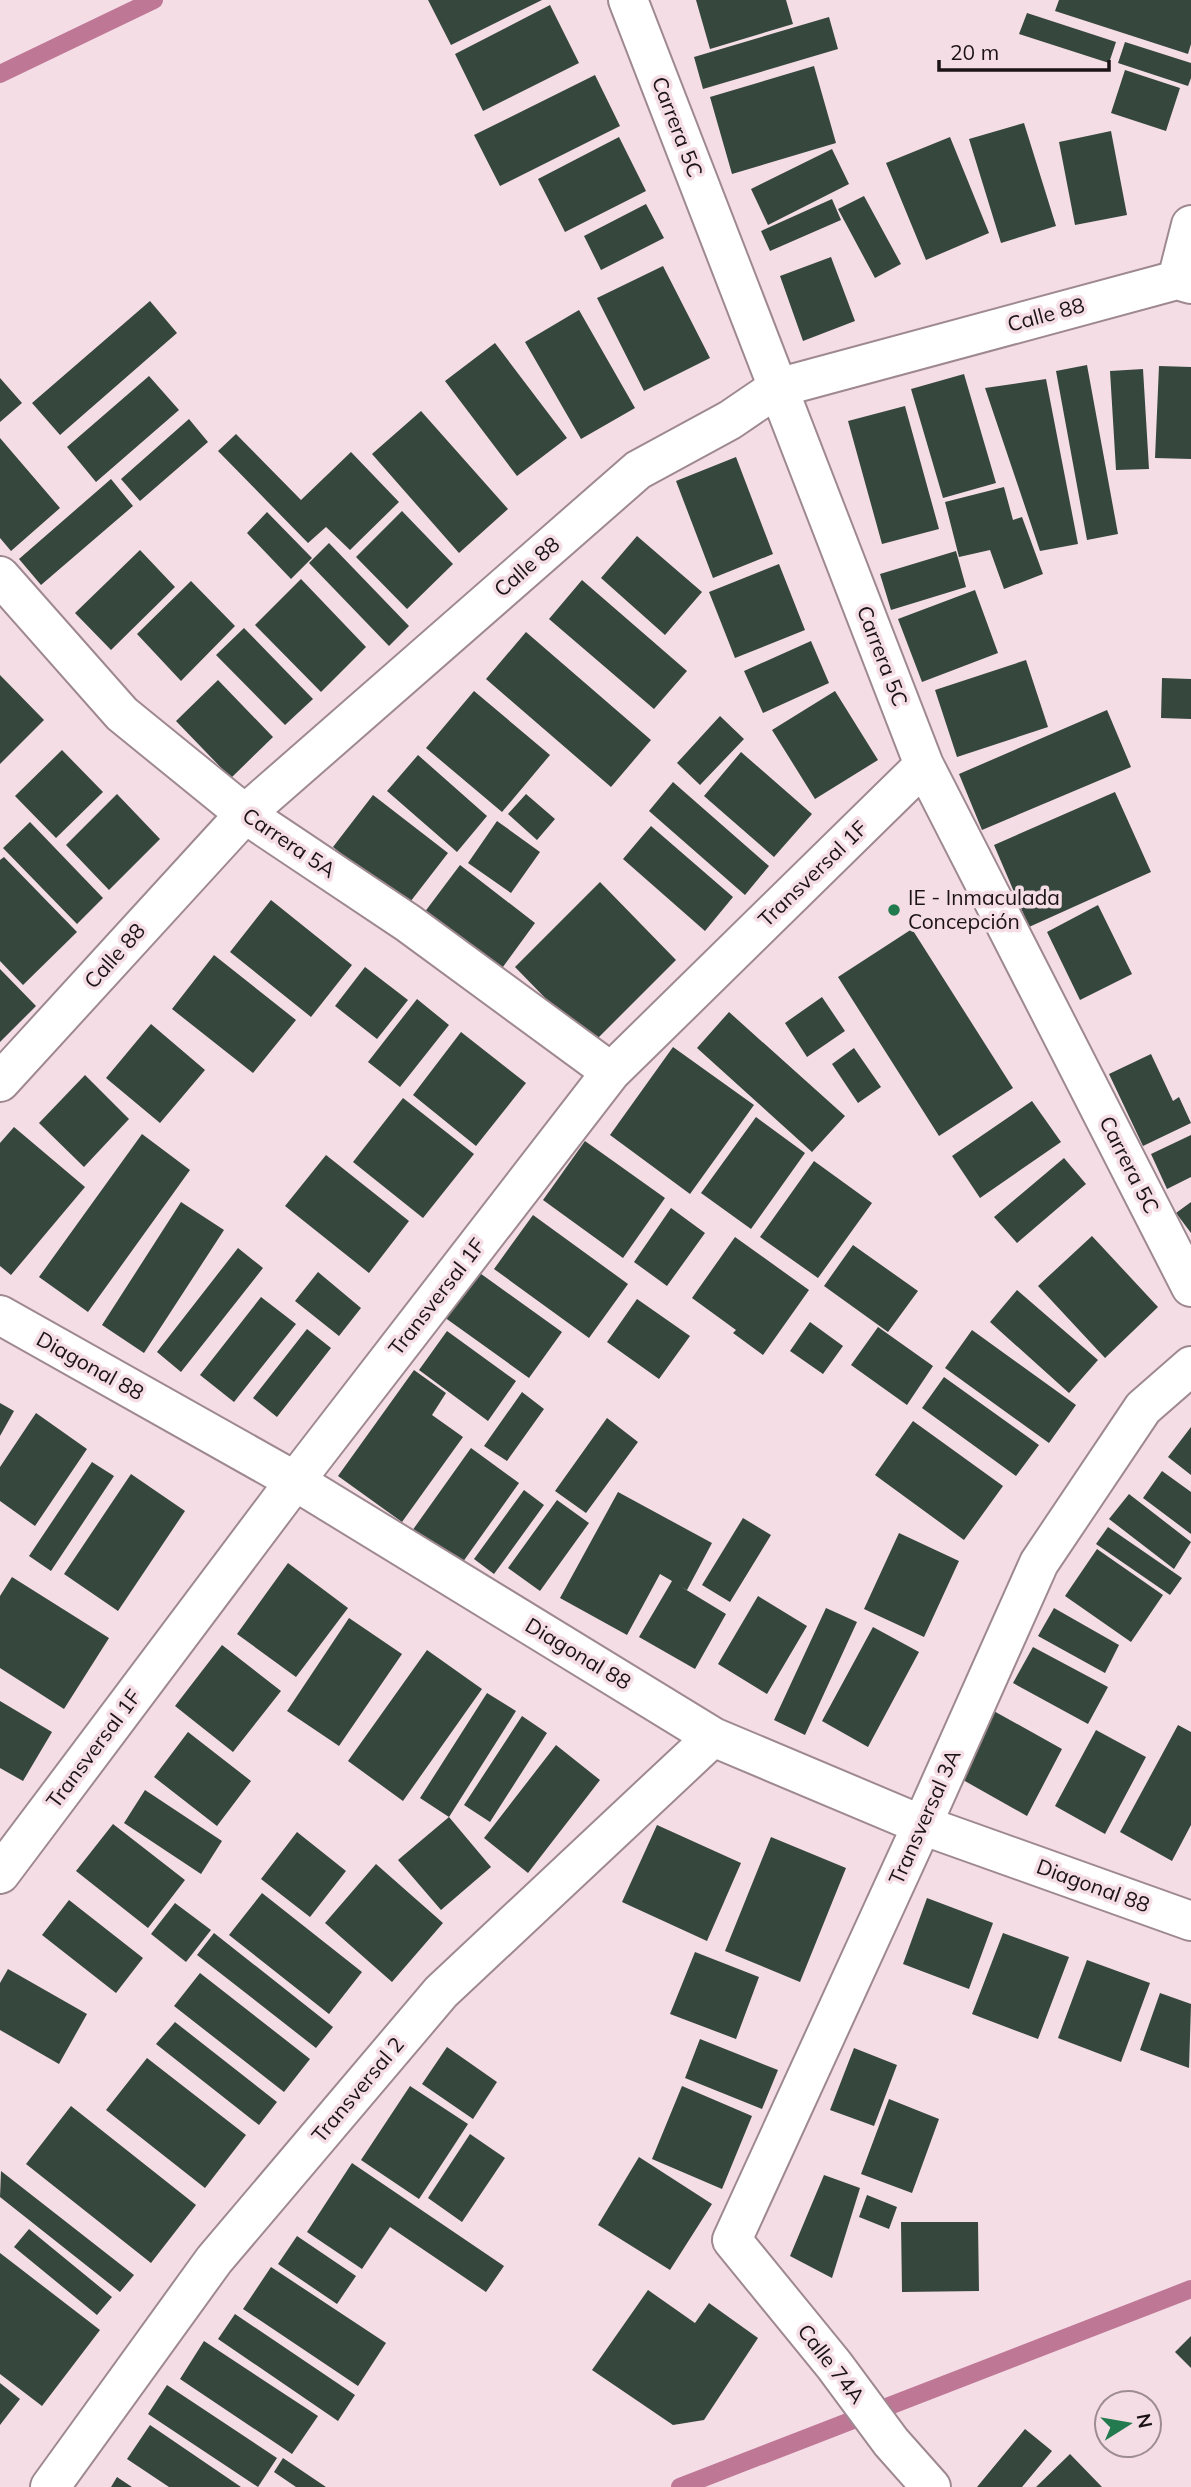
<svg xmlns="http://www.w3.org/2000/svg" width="1191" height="2487" font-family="Mulish,sans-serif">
<rect width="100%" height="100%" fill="#f5dde6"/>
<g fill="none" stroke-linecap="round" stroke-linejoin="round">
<path stroke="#be7795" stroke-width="18" d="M0 74 154 0
M680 2487 1191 2289"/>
</g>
<path fill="#36473d" d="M428 0H542L451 45Z
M696 0H786L793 24 710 49Z
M1059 0H1191V44L1188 54 1055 11Z
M550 5 579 63 483 111 455 54Z
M1027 13 1116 42 1109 63 1019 34Z
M829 17 838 49 703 89 694 57Z
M1125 42 1191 63V78L1188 86 1118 63Z
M814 66 836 143 732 174 710 97Z
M1125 70 1180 88 1166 131 1111 113Z
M595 75 620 126 500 186 474 135Z
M1024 123 1056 226 1001 243 969 139Z
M1111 131 1127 215 1075 225 1059 142Z
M619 137 646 191 565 232 538 179Z
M950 137 989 233 926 260 886 163Z
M832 149 849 184 768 225 751 189Z
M864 196 901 264 875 278 838 209Z
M832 199 841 220 770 251 761 231Z
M646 204 664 238 601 270 584 236Z
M831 257 855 321 803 341 780 276Z
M663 266 710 358 644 391 597 298Z
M150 301 177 333 60 435 32 403Z
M579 310 635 408 581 439 525 342Z
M495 343 567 438 517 476 445 381Z
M1087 365 1118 534 1087 540 1056 371Z
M1159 366 1191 367V459L1155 458Z
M1143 369 1149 469 1116 470 1110 371Z
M964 374 996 483 943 498 911 389Z
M149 376 179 410 96 482 67 447Z
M0 378 22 403 0 422Z
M1046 379 1078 544 1040 551 985 388Z
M905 406 939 529 882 544 848 421Z
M421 411 508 509 459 553 372 454Z
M189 419 208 442 140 501 121 479Z
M236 434 301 500 351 452 399 502 350 550 326 527 308 543 218 451Z
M0 438 60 508 11 551 0 538Z
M736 457 773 554 713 578 676 481Z
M111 479 133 506 41 585 19 559Z
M1004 487 1013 520 1022 517 1043 574 1004 589 990 550 959 557 945 502Z
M402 511 453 564 407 609 356 557Z
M267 512 312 558 291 579 247 533Z
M637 536 702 592 665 635 601 578Z
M329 543 409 626 389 646 309 563Z
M140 550 175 587 111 650 75 613Z
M956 551 966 587 891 610 880 574Z
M779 564 805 630 735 658 709 592Z
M301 579 366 647 321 692 255 625Z
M582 580 687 671 654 709 549 619Z
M191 581 235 626 181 681 137 634Z
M975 590 998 653 922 682 898 619Z
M244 628 313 699 285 725 216 655Z
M526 632 651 740 611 787 486 679Z
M811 641 829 683 763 713 744 671Z
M1026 660 1048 727 957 757 935 690Z
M0 675 44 720 0 764Z
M1162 678 1191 679V719L1161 718Z
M218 680 273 737 231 778 176 721Z
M474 691 550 755 502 812 426 748Z
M835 691 878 760 815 799 772 730Z
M1107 710 1131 767 982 830 959 774Z
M720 716 744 739 700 785 677 763Z
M62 750 103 792 56 838 15 796Z
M741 752 812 814 774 857 704 796Z
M418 755 487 816 457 852 387 791Z
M673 782 769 866 745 895 649 811Z
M1115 792 1151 872 1029 927 994 845Z
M117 794 160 839 109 890 66 845Z
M526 794 555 819 537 840 508 814Z
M373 795 448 853 407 906 333 847Z
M497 821 540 852 511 893 468 863Z
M30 822 103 898 77 924 3 848Z
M651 826 733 897 705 931 623 859Z
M4 857 77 932 23 985 0 961V860Z
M460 865 535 923 500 971 424 913Z
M600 882 676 960 591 1045 515 967Z
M271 900 352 965 311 1017 230 952Z
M1098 905 1132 974 1080 1000 1047 932Z
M912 929 1013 1088 939 1136 838 977Z
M214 955 296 1020 253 1073 172 1009Z
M365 967 408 1000 377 1039 335 1006Z
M0 969 36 1006 0 1042Z
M822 997 845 1031 807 1057 785 1023Z
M417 999 449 1025 400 1087 368 1062Z
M729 1012 845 1116 812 1152 697 1048Z
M151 1024 205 1070 160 1123 106 1078Z
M461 1032 526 1083 476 1146 413 1095Z
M673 1047 754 1105 690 1194 610 1135Z
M854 1048 881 1087 858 1103 832 1064Z
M1151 1054 1173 1101 1179 1097 1191 1123 1143 1146 1109 1074Z
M85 1075 129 1119 84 1167 39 1123Z
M403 1098 474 1154 423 1218 353 1162Z
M1032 1101 1061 1142 980 1198 952 1156Z
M756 1117 805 1153 751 1229 701 1193Z
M14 1127 85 1187 11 1275 0 1266V1143Z
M142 1134 190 1170 88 1312 39 1277Z
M1191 1135V1177L1167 1189 1151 1154Z
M585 1141 665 1198 623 1258 543 1200Z
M326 1155 409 1221 369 1273 285 1206Z
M1064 1158 1086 1184 1017 1243 994 1217Z
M814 1161 872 1203 818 1278 760 1237Z
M181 1202 224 1230 144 1353 102 1325Z
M1191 1202V1233L1176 1213Z
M671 1208 705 1233 667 1286 634 1262Z
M533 1215 628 1284 589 1338 494 1269Z
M1092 1236 1158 1307 1105 1358 1038 1286Z
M735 1237 809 1290 763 1355 733 1333 736 1330 692 1298Z
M853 1245 918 1291 888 1332 824 1286Z
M238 1248 263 1268 181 1372 157 1352Z
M477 1271 562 1332 529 1378 444 1317Z
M318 1272 361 1308 339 1336 295 1301Z
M1017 1290 1098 1360 1069 1393 990 1322Z
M261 1297 296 1324 234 1402 200 1375Z
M637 1299 690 1336 659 1379 607 1342Z
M810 1322 843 1346 823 1374 790 1351Z
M878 1327 933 1366 907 1405 851 1365Z
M307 1329 331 1348 277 1417 253 1398Z
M972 1330 1076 1405 1049 1443 945 1368Z
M447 1331 516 1381 488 1421 419 1370Z
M414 1370 446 1393 432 1415 463 1437 402 1522 338 1476Z
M944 1377 1039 1445 1016 1476 922 1408Z
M522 1392 544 1409 507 1461 484 1446Z
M0 1403 14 1411 0 1436Z
M36 1413 87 1449 35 1526 0 1501V1467Z
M607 1418 638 1442 586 1513 555 1491Z
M913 1421 1003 1486 964 1540 875 1475Z
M1191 1427V1475L1168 1457Z
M471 1448 519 1483 460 1566 412 1531Z
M92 1462 114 1476 51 1571 29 1556Z
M1162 1471 1191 1492V1534L1143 1498Z
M131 1474 185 1511 118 1611 64 1574Z
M524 1490 544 1505 494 1574 474 1559Z
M618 1492 712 1543 687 1590 680 1586 726 1614 695 1669 639 1637 672 1581 660 1574 627 1635 560 1598Z
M1129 1494 1191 1542 1174 1569 1109 1519Z
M557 1500 589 1523 540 1591 508 1568Z
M743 1518 771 1535 730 1602 702 1585Z
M1108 1527 1182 1578 1170 1595 1096 1544Z
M899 1533 959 1561 924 1637 864 1609Z
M1097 1549 1163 1595 1131 1642 1065 1596Z
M288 1563 348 1608 296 1677 237 1634Z
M12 1577 109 1638 64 1709 0 1668V1596Z
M758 1596 807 1626 767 1694 718 1664Z
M826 1608 857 1622 805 1735 774 1720Z
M1054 1608 1119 1645 1105 1673 1038 1636Z
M349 1618 402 1654 339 1746 287 1711Z
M873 1627 919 1652 868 1747 822 1721Z
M222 1645 281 1691 233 1752 175 1706Z
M1033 1647 1108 1687 1088 1724 1013 1683Z
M427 1650 482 1689 403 1801 348 1761Z
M487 1693 516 1711 449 1817 420 1798Z
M0 1701 52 1732 23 1781 0 1768Z
M992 1710 1062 1749 1027 1816 956 1776Z
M522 1716 547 1733 490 1822 464 1805Z
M1178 1725 1191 1732V1825L1172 1861 1120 1832Z
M1096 1730 1146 1757 1105 1834 1055 1806Z
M188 1732 251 1781 217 1826 154 1777Z
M556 1745 600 1780 528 1873 484 1838Z
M145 1790 222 1841 201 1874 124 1823Z
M449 1817 491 1867 441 1910 398 1860Z
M113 1824 185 1880 148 1928 76 1871Z
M657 1825 741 1863 707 1941 622 1902Z
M297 1832 346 1871 310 1917 261 1879Z
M771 1837 846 1868 800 1982 725 1951Z
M376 1864 443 1923 392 1982 325 1923Z
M262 1893 362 1972 329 2014 229 1935Z
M927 1898 993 1923 969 1989 903 1964Z
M69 1900 143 1958 116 1993 42 1935Z
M175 1903 211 1930 186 1962 151 1934Z
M214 1933 333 2027 316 2048 197 1955Z
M1003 1933 1069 1957 1038 2039 972 2014Z
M695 1952 759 1977 736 2039 670 2014Z
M1087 1960 1150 1983 1121 2062 1058 2038Z
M8 1969 87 2014 59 2064 0 2030V1983Z
M200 1973 310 2059 284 2092 174 2006Z
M1160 1993 1191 2004 1189 2068 1140 2050Z
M175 2022 277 2102 259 2125 156 2044Z
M700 2039 778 2070 762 2109 685 2078Z
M447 2047 497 2082 473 2119 422 2084Z
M854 2048 897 2065 874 2126 830 2110Z
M147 2058 246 2135 205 2188 106 2110Z
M410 2086 468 2124 419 2199 361 2160Z
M682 2086 752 2116 722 2189 652 2159Z
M889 2099 939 2119 912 2193 861 2174Z
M71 2106 196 2205 151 2263 26 2164Z
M470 2134 505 2158 462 2222 428 2198Z
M639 2157 712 2204 670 2270 598 2225Z
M352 2163 504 2266 486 2292 390 2227 362 2269 307 2232Z
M1 2171 134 2275 120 2292 0 2197Z
M824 2175 860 2188 832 2278 790 2256Z
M867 2195 897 2207 889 2229 859 2217Z
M901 2222H978L979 2291 902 2292Z
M29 2229 112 2297 97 2315 14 2247Z
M297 2236 356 2276 337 2304 278 2264Z
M0 2253 100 2330 42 2406 0 2374Z
M271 2267 386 2343 358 2386 243 2309Z
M648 2290 695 2323 709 2303 758 2338 704 2420 673 2425 592 2370Z
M235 2314 355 2395 338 2421 218 2339Z
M1191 2336V2368L1175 2352Z
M204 2341 318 2416 292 2454 180 2379Z
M0 2383 20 2399 0 2425Z
M167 2385 277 2458 258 2487 148 2414Z
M150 2425 241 2487H169L127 2459Z
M1025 2429 1052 2451 1022 2487H977Z
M1070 2454 1102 2487H1036Z
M283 2458 326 2487H296L274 2472Z
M117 2477 132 2487H111Z"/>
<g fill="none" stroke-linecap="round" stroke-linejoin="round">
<g stroke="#9f8991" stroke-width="42">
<path id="minor" d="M628 0 924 765 1191 1287
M1177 280 1191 225
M0 576 122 714 245 814 408 923 611 1072
M0 1082 245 814 638 470 730 420 777 388 1177 280 1191 284
M0 1315 295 1481 713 1737 922 1825 732 2240 834 2365 891 2442 931 2487
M0 1874 295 1481 611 1072 924 765
M50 2487 214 2260 441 1992 713 1737"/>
</g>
<g stroke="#9f8991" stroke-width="42">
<path id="tertiary" d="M1191 1366 1143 1408 1039 1563 922 1825 1191 1921"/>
</g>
<use href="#minor" stroke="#fff" stroke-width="38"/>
<use href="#tertiary" stroke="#fff" stroke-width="38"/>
</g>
<circle fill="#237a4e" stroke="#f5dde6" stroke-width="2.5" cx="894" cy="910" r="7"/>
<g text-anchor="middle" stroke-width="7" stroke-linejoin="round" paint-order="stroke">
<g font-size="21" fill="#1b1316" stroke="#f5dde6">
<text transform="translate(677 127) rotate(69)" y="7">Carrera 5C</text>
<text transform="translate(1046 315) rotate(-15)" y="7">Calle 88</text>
<text transform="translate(527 567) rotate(-41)" y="7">Calle 88</text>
<text transform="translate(882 656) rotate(69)" y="7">Carrera 5C</text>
<text transform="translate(289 843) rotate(34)" y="7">Carrera 5A</text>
<text transform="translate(813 874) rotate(-44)" y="7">Transversal 1F</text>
<text transform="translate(115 956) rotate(-48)" y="7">Calle 88</text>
<text transform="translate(1129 1165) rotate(63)" y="7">Carrera 5C</text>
<text transform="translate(437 1297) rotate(-52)" y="7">Transversal 1F</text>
<text transform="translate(90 1366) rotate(29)" y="7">Diagonal 88</text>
<text transform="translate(578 1654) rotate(31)" y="7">Diagonal 88</text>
<text transform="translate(94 1749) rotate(-53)" y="7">Transversal 1F</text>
<text transform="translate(925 1817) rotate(-66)" y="7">Transversal 3A</text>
<text transform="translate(1093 1886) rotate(20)" y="7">Diagonal 88</text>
<text transform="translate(358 2090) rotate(-50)" y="7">Transversal 2</text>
<text transform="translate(831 2364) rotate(52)" y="7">Calle 74A</text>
</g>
<g font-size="21" fill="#1b1316" stroke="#f5dde6" text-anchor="start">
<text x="908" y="905">IE - Inmaculada<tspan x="908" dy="24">Concepción</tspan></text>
</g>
</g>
<g transform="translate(1128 2424) rotate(79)"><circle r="33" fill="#f5dde6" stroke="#9e8c93" stroke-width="2"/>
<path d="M0-5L12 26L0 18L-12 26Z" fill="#237a4e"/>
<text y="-10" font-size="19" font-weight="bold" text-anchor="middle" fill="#1b1316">N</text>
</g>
<path d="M939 60v10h170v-10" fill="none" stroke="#1b1316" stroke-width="3.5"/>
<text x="950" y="60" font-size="21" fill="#1b1316" stroke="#f5dde6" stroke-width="5" paint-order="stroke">20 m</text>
</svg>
